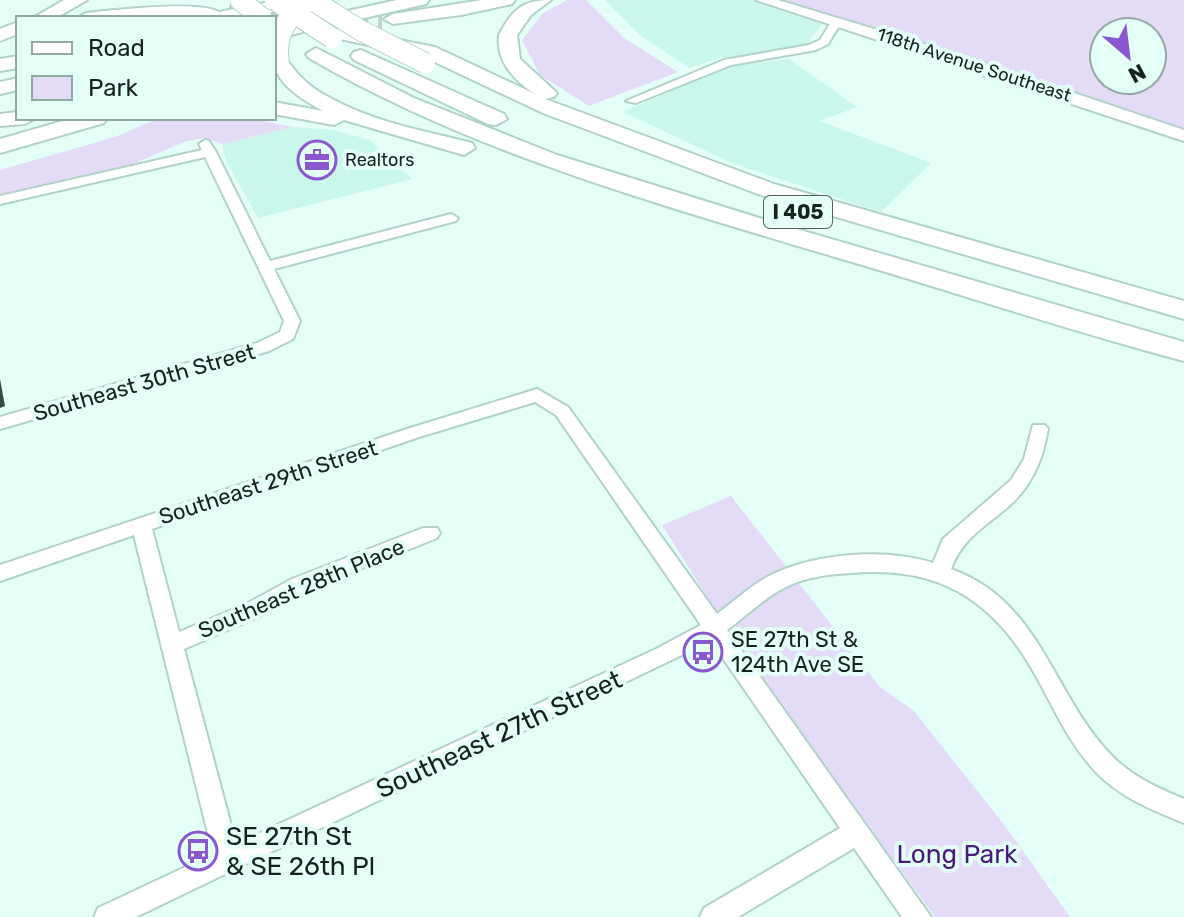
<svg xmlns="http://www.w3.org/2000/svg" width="1184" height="917" font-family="Rubik,sans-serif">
<rect width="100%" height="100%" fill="#e3fff7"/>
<path fill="#caf7eb" d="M605 0H752L822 24 805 46 719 58 689 68 641 36Z
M789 59 857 107 820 121 931 163 881 212 734 164 623 112 729 66Z
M293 127 334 130 370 140 412 179 258 218 226 161 222 144Z"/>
<path fill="#e4dcf6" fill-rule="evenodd" d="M567 0H586L624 38 678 72 589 106 540 75 522 40 543 13Z
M780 0H1184V132L1035 80ZM1104 32H1152V80H1104Z
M159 118H249L293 127 222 144 206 138 187 141 116 171 0 197V170L115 137Z
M731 496 880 687 914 711 1006 827 1070 917H935L742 653 662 525Z"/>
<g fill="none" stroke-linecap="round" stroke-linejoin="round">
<path stroke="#bad3cc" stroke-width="20" stroke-dasharray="20 10" stroke-linecap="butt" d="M229 9 307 20H382"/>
<g stroke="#b0d2c9" stroke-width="4">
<path id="street" d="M833 19 842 21 828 44 816 50 731 65 636 103 626 101 724 60 809 45 820 40Z
M205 140 209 141 216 152 270 261 451 214 458 218 456 221 274 269 300 321 293 339 269 351 0 429V417L257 343 280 332 284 321 205 157 0 204V196L202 150 199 144Z
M537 389 568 407 717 614C735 601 752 584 773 574 818 553 885 548 933 563L943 539 1011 480 1024 459 1033 425H1045L1048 429C1044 451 1039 468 1026 487 1003 520 966 528 951 569 1041 601 1052 694 1111 755 1131 776 1158 788 1184 799V823C1152 810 1119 797 1095 771 1063 737 1048 692 1022 653 979 589 926 567 851 573 830 574 805 577 786 587 764 598 746 616 727 630L931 917H902L854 848 738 917H700L704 908 840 828 711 641 238 868 237 872 225 874 136 917H94L98 908 213 854 134 535 0 581V565L407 429ZM535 402 556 415 701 625 656 649 236 844 184 649 260 616 306 591 437 538 440 533 437 528H423L292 579 246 604 179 632 152 529 419 437Z"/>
</g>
<g stroke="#b0d2c9" stroke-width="4">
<path id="secondary" d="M756 0H778L967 57 1184 130V141Z"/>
</g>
<g stroke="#b0d2c9" stroke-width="4">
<path id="highway" d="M64 0H87L56 18H33Z
M280 0H316L307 5 243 18H77L86 13C113 10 199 0 219 12Z
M397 0H429L426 4 329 26 435 47 535 94C514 80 496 62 499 35 512 10 522 0 551 0L531 15 517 35 520 59 557 93 554 97 545 99 774 184 1184 301V319L758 194 543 113 422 56 320 35V28L274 39V27Z
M482 0H515L512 4 461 15 393 24 384 19 393 14Z
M18 22V34L0 41V29Z
M316 48 414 98 557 155 766 220 1184 342V361C1067 330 952 291 835 257 655 203 473 153 309 58L306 54Z
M361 50 504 114 507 119 496 125 488 124 354 60 351 56 354 52Z
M18 56V68L0 71V59Z
M279 57C290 60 293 70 301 77 312 89 328 97 342 104 383 124 429 132 472 143L475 148 464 155 344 120 334 125 274 114V102L323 111C302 99 274 84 274 58Z
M18 78V90L0 94V82Z
M18 112V118H36L25 124 0 126V114Z
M73 118H107L104 123 0 153V139Z"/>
</g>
<use href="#street" fill="#fff" fill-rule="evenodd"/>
<use href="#secondary" fill="#fff" fill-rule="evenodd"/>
<use href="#highway" fill="#fff" fill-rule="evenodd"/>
<g stroke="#b0d2c9" stroke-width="22" stroke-linecap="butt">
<path id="highway-bridge" d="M240 0 262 18
M275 0 332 38
M312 0 360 30 425 63
M279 63C274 35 287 17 308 0"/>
</g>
<use href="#highway-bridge" stroke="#fff" stroke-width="20"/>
</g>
<path fill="#374c47" d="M0 379 5 406 0 408Z"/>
<defs>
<g id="office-ring" transform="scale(2)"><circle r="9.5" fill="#e3fff7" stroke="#8a57d0" stroke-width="1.5"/><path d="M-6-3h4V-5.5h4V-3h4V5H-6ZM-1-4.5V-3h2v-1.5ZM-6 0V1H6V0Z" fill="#8a57d0"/></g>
<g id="bus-ring" transform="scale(2)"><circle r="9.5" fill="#e3fff7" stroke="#8a57d0" stroke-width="1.5"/><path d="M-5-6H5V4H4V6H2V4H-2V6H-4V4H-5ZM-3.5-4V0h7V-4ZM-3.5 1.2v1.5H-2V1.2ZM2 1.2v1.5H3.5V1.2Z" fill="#8a57d0"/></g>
</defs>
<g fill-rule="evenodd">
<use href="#office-ring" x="317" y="160"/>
<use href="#bus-ring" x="703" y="652"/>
<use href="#bus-ring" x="198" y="851"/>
</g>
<g text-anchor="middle" stroke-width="8" stroke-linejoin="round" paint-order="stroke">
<g font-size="18" fill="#15221f" stroke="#e3fff7">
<text transform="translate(974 65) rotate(18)" y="6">118th Avenue Southeast</text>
</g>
<g font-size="18" fill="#15221f" stroke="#e3fff7" text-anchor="start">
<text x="345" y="166">Realtors</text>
</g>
<rect fill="#e3fff7" stroke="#536460" stroke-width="2" x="764" y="196" width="68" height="32" rx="6"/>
<g font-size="20" font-weight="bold" fill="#15221f">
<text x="798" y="219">I 405</text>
</g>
<g font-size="22" fill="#15221f" stroke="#e3fff7">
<text transform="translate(144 382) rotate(-16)" y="8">Southeast 30th Street</text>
<text transform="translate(268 482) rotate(-18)" y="8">Southeast 29th Street</text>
<text transform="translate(301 588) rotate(-23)" y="8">Southeast 28th Place</text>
</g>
<g font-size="22" fill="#15221f" stroke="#e3fff7" text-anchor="start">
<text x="731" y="647">SE 27th St &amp;<tspan x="731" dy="25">124th Ave SE</tspan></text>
</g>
<g font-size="26" fill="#15221f" stroke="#e3fff7">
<text transform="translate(499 734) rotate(-25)" y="9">Southeast 27th Street</text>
</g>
<g font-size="26" fill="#15221f" stroke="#e3fff7" text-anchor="start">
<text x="226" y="845">SE 27th St<tspan x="226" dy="30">&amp; SE 26th Pl</tspan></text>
</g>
<g font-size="26" fill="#481b7a" stroke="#e3fff7">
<text x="957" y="863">Long Park</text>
</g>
</g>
<rect x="16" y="16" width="260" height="104" fill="#e3fff7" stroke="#91a7a1" stroke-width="2"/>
<rect x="32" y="42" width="40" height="12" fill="#ffffff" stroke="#91a7a1" stroke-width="2"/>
<text x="88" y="56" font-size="24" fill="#15221f">Road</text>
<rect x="32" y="76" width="40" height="24" fill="#e4dcf6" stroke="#91a7a1" stroke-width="2"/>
<text x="88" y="96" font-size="24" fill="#15221f">Park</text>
<g transform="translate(1128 56) rotate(152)"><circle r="38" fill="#e3fff7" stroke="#91a7a1" stroke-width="2"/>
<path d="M0-6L14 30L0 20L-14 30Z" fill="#8a57d0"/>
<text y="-12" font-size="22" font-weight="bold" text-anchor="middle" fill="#15221f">N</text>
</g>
</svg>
